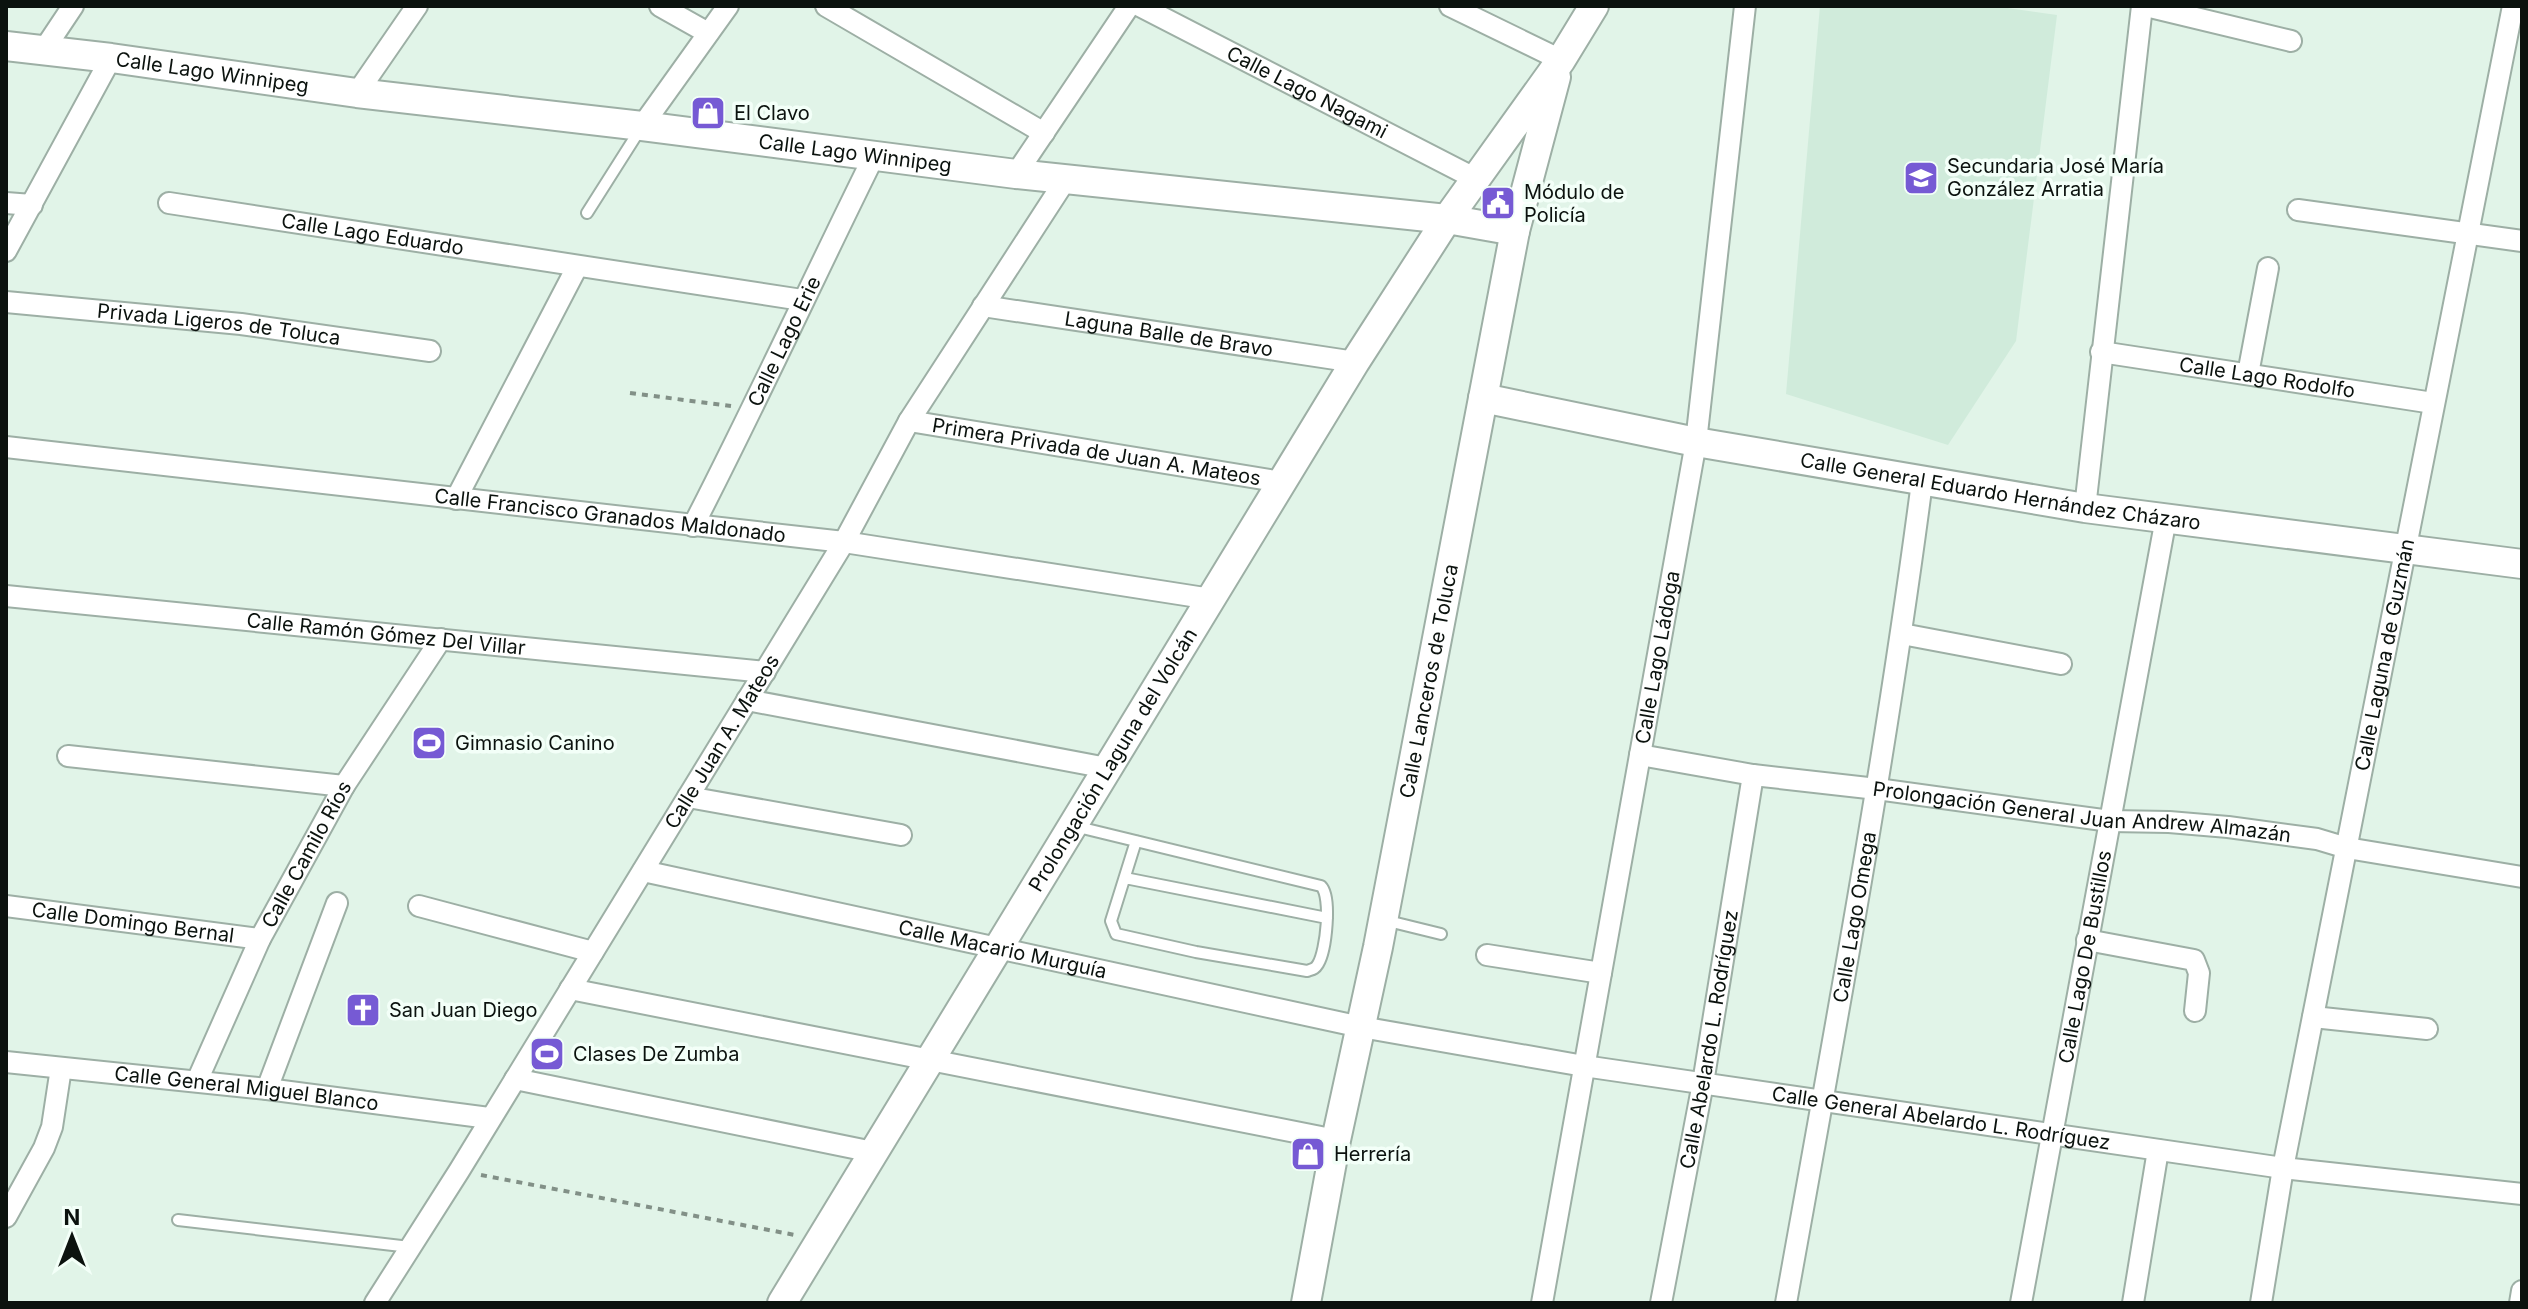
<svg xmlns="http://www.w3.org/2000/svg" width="2528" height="1309" font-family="Inter,sans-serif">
<rect width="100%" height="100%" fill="#e1f4e8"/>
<path fill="#d0ebdb" d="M1820 6H1993L2057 15 2016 341 1948 445 1786 394Z"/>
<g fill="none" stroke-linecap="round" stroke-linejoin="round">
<g stroke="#9dafa5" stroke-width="14">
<path id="lane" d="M587 213 639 131
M1074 826 1321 886C1332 897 1326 951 1318 964 1315 969 1313 969 1307 971L1196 952 1116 934 1111 921 1136 841
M1125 878 1327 918
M1384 920 1441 934
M178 1220 410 1247"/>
</g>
<g stroke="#9dafa5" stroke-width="24">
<g id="street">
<path d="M660 6 708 33"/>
<path d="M826 6 1044 133"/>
<path id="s1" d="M1140 6 1476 179"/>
<path d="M1450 6 1561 60"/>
<path d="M2146 6 2291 41"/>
<path d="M43 51 73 6"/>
<path d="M357 93 417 6"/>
<path d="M642 126 728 6"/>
<path d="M1016 174 1129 6"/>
<path d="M6 203 32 205"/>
<path id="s2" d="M169 203 802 300"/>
<path d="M2298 210 2522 241"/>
<path d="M6 251 111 58"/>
<path id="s3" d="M6 302 241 324 430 351"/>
<path id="s4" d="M983 306 1355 362"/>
<path id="s5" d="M2101 352 2433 403"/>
<path d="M2248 374 2268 268"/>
<path id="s6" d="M909 421 1282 482"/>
<path id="s7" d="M6 447 844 542 1211 599"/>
<path d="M456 499 577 267"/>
<path d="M2085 508 2142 6"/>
<path id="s8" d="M693 526C756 404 813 279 874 156"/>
<path id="s9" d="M6 596 765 672"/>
<path d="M1902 634 2061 664"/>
<path d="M747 700 1107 768"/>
<path id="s10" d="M1640 755 1753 775 1877 789 2110 821 2169 822 2228 827 2317 839 2347 848 2522 877"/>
<path d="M68 756 344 786"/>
<path d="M688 797 901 835"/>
<path id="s11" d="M643 871 1361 1027 1584 1066 2283 1168 2522 1194"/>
<path id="s12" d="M6 906 260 939"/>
<path d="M419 906 593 952"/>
<path d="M2087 940 2194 960 2199 973 2195 1011"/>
<path d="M1487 955 1601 973"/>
<path d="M570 989 1336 1140"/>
<path d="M2313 1017 2427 1029"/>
<path id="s13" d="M6 1062 267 1089 489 1118"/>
<path d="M515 1079 873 1152"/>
<path id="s14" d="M197 1081 260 939 344 786 441 639"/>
<path d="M267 1089 337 903"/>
<path d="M6 1217 44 1148 52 1127 61 1068"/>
<path id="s15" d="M375 1303 459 1171 844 542 909 421 1066 179"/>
<path id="s16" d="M1542 1303 1696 442 1745 6"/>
<path id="s17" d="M1661 1303 1703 1083 1753 775"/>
<path id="s18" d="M1786 1303C1835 1030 1886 757 1922 482"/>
<path id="s19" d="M2021 1303 2166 518"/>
<path d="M2133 1303 2158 1150"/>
<path id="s20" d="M2261 1303 2283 1168 2513 6"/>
<path d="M2520 1303 2522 1291"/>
</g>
</g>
<g stroke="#9dafa5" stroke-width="32">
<g id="secondary">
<path id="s21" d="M6 46 111 58 357 93 642 126 1016 174 1447 219 1515 231"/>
<path id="s22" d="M1483 398 1696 442 2085 508 2522 564"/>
<path id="s23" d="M782 1303 1355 362 1447 219 1561 60 1594 6"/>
<path id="s24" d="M1306 1303 1336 1140 1378 947 1515 231 1556 77"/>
</g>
</g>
<path stroke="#829087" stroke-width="4" stroke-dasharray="6 6" stroke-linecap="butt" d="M630 393 731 406
M481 1175 795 1235"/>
<use href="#lane" stroke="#fff" stroke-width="10"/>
<use href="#street" stroke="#fff" stroke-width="20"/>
<use href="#secondary" stroke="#fff" stroke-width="28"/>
</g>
<defs>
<g id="shop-square" transform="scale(1.8)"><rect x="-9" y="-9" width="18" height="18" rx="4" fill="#765ad4" stroke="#f3fff8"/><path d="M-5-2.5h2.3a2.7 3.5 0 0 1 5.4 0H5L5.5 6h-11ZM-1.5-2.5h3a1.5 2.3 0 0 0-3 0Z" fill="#fff"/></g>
<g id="school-square" transform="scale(1.8)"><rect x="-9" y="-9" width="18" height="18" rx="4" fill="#765ad4" stroke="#f3fff8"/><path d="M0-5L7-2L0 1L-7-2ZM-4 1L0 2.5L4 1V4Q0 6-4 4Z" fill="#fff"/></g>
<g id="civic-square" transform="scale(1.8)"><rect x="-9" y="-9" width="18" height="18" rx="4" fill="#765ad4" stroke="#f3fff8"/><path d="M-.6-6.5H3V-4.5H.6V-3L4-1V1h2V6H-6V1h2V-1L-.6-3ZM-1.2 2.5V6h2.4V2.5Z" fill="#fff"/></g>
<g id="stadium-square" transform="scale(1.8)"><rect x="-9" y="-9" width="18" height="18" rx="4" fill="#765ad4" stroke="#f3fff8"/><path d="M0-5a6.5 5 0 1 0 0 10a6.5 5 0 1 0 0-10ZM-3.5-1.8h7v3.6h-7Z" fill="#fff"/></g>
<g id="church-square" transform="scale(1.8)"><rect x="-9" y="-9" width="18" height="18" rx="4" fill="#765ad4" stroke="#f3fff8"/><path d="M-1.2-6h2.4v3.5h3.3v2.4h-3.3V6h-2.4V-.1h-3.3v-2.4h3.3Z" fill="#fff"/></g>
</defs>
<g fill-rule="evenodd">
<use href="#shop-square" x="708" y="113"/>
<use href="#school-square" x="1921" y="178"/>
<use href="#civic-square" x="1498" y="203"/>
<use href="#stadium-square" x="429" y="743"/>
<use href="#church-square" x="363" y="1010"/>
<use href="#stadium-square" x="547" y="1054"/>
<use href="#shop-square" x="1308" y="1154"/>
</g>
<g text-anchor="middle" stroke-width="7" stroke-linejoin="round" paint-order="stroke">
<g font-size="20" fill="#0b120e" stroke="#f3fff8">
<text dy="7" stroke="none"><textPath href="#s21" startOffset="208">Calle Lago Winnipeg</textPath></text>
<text dy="7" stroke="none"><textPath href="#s1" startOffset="188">Calle Lago Nagami</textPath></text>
<text dy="7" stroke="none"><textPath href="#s21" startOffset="856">Calle Lago Winnipeg</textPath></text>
<text dy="7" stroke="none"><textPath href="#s2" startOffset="206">Calle Lago Eduardo</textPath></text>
<text dy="7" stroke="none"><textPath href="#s3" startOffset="214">Privada Ligeros de Toluca</textPath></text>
<text dy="7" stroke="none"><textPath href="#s4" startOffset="188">Laguna Balle de Bravo</textPath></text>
<text dy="7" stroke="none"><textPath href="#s8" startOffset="206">Calle Lago Erie</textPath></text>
<text dy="7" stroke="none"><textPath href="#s5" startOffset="168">Calle Lago Rodolfo</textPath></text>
<text dy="7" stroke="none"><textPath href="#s6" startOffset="190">Primera Privada de Juan A. Mateos</textPath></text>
<text dy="7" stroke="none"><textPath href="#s22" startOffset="526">Calle General Eduardo Hernández Cházaro</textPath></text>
<text dy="7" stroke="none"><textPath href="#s7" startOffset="608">Calle Francisco Granados Maldonado</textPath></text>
<text dy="7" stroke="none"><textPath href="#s9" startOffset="382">Calle Ramón Gómez Del Villar</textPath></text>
<text dy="7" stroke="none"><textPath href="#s20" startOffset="660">Calle Laguna de Guzmán</textPath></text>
<text dy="7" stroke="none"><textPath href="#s16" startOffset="656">Calle Lago Ládoga</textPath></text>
<text dy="7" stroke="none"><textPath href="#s24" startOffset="634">Calle Lanceros de Toluca</textPath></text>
<text dy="7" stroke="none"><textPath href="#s15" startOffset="660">Calle Juan A. Mateos</textPath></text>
<text dy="7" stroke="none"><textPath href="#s23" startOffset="636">Prolongación Laguna del Volcán</textPath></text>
<text dy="7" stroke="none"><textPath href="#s10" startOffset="446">Prolongación General Juan Andrew Almazán</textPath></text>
<text dy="7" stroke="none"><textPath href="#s14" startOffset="252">Calle Camilo Ríos</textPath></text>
<text dy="7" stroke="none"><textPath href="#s18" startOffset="392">Calle Lago Omega</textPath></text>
<text dy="7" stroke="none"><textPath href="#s12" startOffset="128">Calle Domingo Bernal</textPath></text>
<text dy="7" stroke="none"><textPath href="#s11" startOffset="368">Calle Macario Murguía</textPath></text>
<text dy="7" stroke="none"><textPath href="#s19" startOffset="352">Calle Lago De Bustillos</textPath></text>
<text dy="7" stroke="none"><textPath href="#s17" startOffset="268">Calle Abelardo L. Rodríguez</textPath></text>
<text dy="7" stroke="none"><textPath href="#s13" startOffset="242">Calle General Miguel Blanco</textPath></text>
<text dy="7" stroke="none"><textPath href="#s11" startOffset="1322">Calle General Abelardo L. Rodríguez</textPath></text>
</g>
<g font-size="20" fill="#0b120e" stroke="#f3fff8" text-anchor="start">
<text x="734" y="120">El Clavo</text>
<text x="1947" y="173">Secundaria José María<tspan x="1947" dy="23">González Arratia</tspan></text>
<text x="1524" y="199">Módulo de<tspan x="1524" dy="23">Policía</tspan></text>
<text x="455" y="750">Gimnasio Canino</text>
<text x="389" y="1017">San Juan Diego</text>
<text x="573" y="1061">Clases De Zumba</text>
<text x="1334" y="1161">Herrería</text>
</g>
</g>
<rect width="2528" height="1309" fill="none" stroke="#0b120e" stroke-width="16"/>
<g transform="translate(72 1237)" stroke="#f3fff8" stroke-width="6" paint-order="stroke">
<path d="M0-6L14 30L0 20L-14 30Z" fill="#0b120e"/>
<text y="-12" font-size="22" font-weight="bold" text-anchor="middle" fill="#0b120e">N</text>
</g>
</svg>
